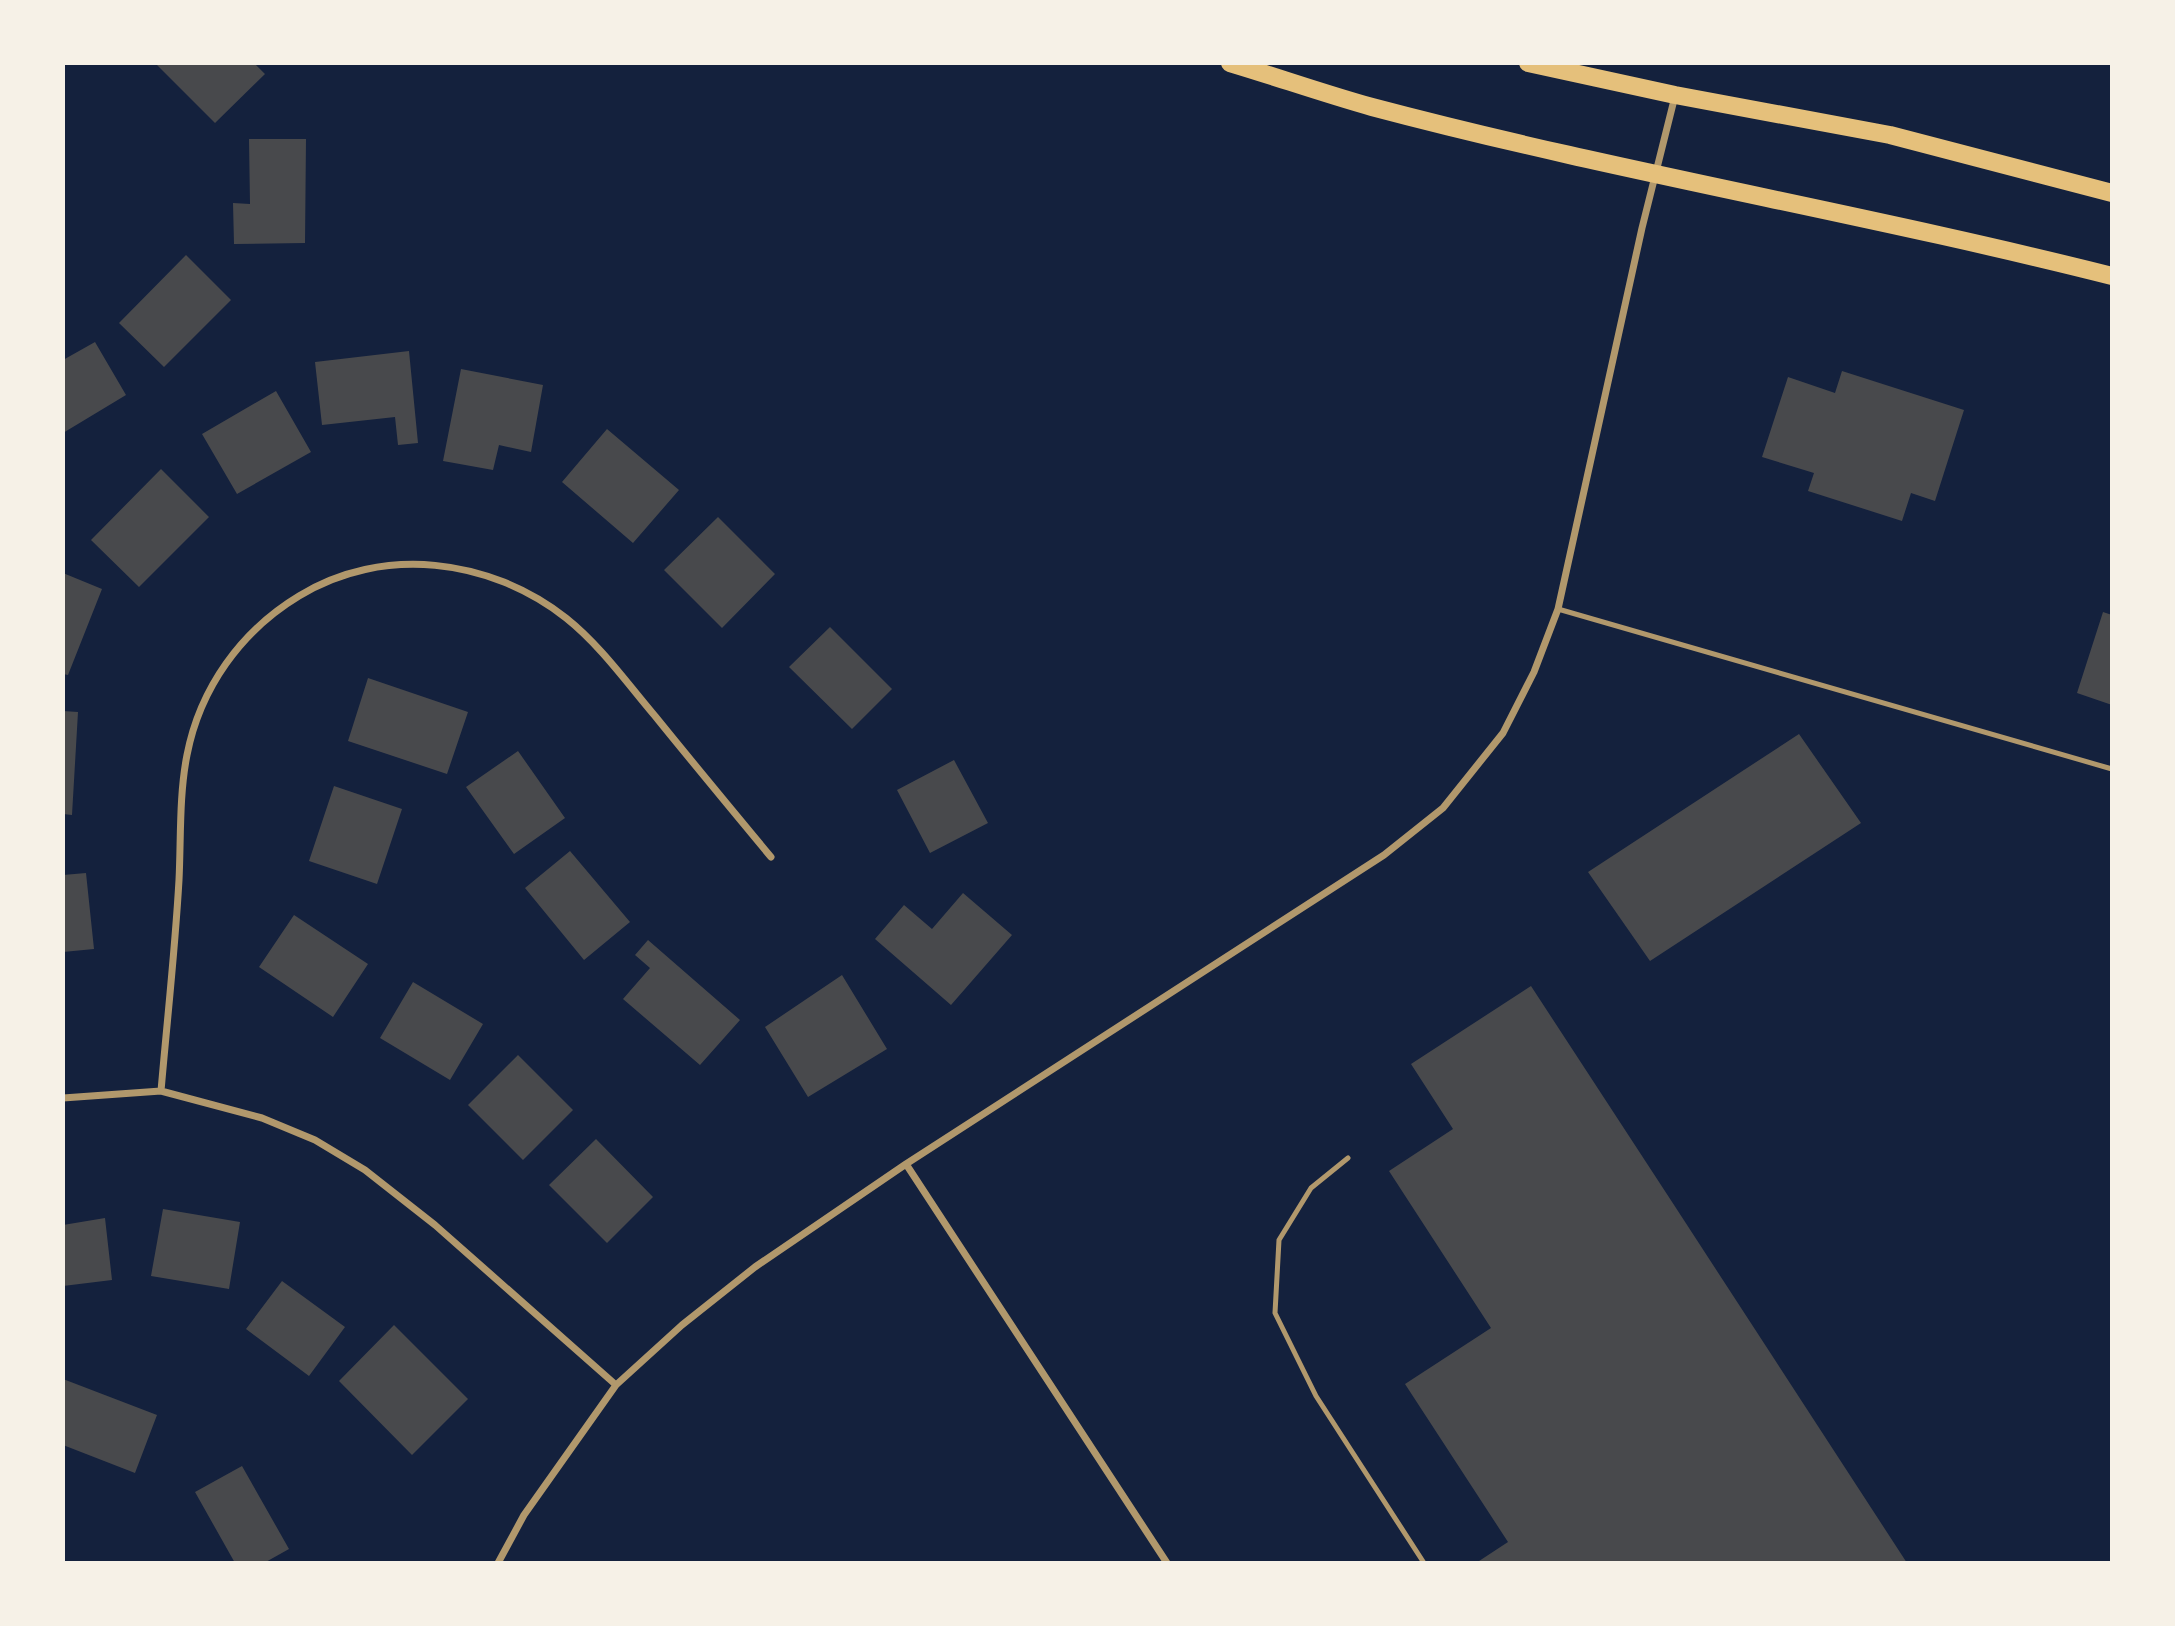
<svg xmlns="http://www.w3.org/2000/svg" width="2175" height="1626" font-family="'Titillium Web',sans-serif">
<rect width="100%" height="100%" fill="#14213d"/>
<path fill="#48494c" d="M155 63H254L265 74 215 123Z
M249 139H306L305 243 234 244 233 203 250 204Z
M186 255 231 300 164 367 119 323Z
M95 342 126 395 63 433V360Z
M409 351 418 443 398 445 395 417 322 425 315 362Z
M461 369 543 385 531 452 499 445 493 470 443 461Z
M1842 371 1964 410 1935 501 1911 493 1902 521 1808 491 1814 473 1762 457 1788 377 1835 393Z
M276 391 311 452 237 494 202 434Z
M607 429 679 490 633 543 562 482Z
M161 469 209 517 139 587 91 540Z
M718 517 775 574 722 628 664 570Z
M63 573 102 589 68 675 63 674Z
M2103 612 2112 615V705L2077 693Z
M830 627 892 689 852 729 789 667Z
M368 678 468 712 447 774 348 741Z
M63 711 78 712 72 815 63 814Z
M1799 734 1861 823 1650 961 1588 872Z
M518 751 565 818 514 854 466 787Z
M954 760 988 823 930 853 897 790Z
M334 786 402 809 377 884 309 861Z
M570 851 630 922 584 960 525 888Z
M86 873 94 949 63 952V875Z
M963 893 1012 935 951 1005 875 939 904 905 932 929Z
M294 915 368 964 333 1017 259 967Z
M648 940 740 1020 700 1065 623 999 650 968 635 955Z
M842 975 887 1049 808 1097 765 1027Z
M413 982 483 1024 450 1080 380 1038Z
M1531 986 1676 1208 1907 1563H1476L1508 1542 1405 1384 1491 1328 1389 1171 1453 1129 1411 1064Z
M518 1055 573 1110 523 1160 468 1105Z
M596 1139 653 1197 607 1243 549 1185Z
M163 1209 240 1222 229 1289 151 1276Z
M105 1218 112 1280 63 1286V1225Z
M282 1281 345 1327 309 1376 246 1329Z
M394 1325 468 1399 412 1455 339 1381Z
M63 1379 157 1415 135 1473 63 1445Z
M242 1466 289 1549 264 1563H235L195 1492Z"/>
<g fill="none" stroke-linecap="round" stroke-linejoin="round">
<path stroke="#b1986c" stroke-width="5" d="M1558 609 2112 769
M1348 1158 1311 1188 1279 1240 1275 1313 1316 1396 1424 1563"/>
<path stroke="#b1986c" stroke-width="7" d="M161 1091C167 1021 175 951 179 880 181 840 179 795 187 755 200 688 241 631 299 596 382 545 490 558 566 618 600 645 627 683 655 716 693 763 732 810 771 857
M63 1098 161 1091 262 1118 315 1140 365 1170 435 1225 616 1385
M906 1164 1167 1563
M498 1563 524 1515 616 1385 682 1325 755 1267 906 1164 1384 855 1443 808 1503 733 1534 672 1558 609 1642 228 1675 96"/>
<path stroke="#e5c07b" stroke-width="18" d="M1230 63C1277 77 1325 94 1372 107 1617 172 1867 214 2112 276
M1528 63 1675 95 1890 135 2112 193"/>
</g>
<rect width="2175" height="1626" fill="none" stroke="#f6f1e7" stroke-width="130"/>
</svg>
